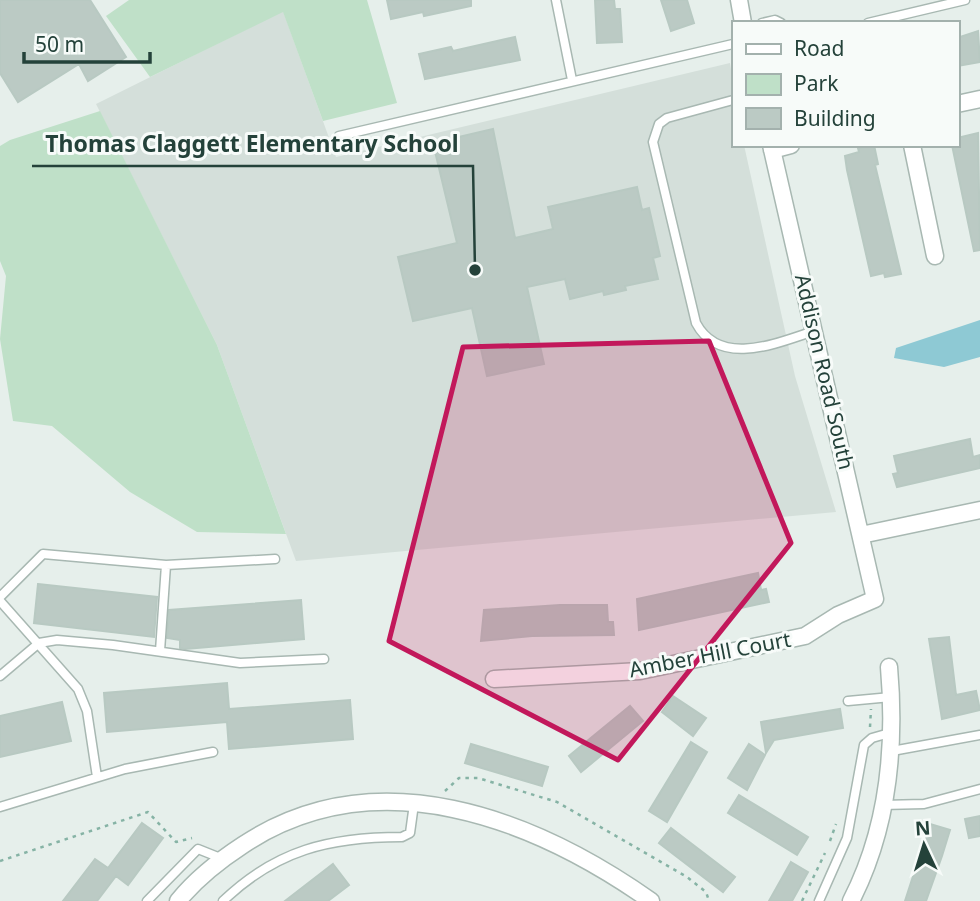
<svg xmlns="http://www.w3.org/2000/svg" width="980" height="901" font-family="'Noto Sans',sans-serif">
<rect width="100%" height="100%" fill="#e6efeb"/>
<path fill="#d4dfda" d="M283 11 336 157 730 63 733 82V145H744L795 376 836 512 296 561 217 345 96 104Z"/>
<path fill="#bfe0c8" d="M129 0H367L397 103 323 121 283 12 150 77 106 16Z
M100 111 217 345 286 534 197 532 130 492 52 426 13 421 0 339 6 276 0 261V146L10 140Z"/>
<path fill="#8ec9d4" d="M980 320V357L944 367 894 358 896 348Z"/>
<path fill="#bbcac4" stroke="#b8c9c2" stroke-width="2" d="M0 0H90L126 57 88 81 79 64 18 102 0 73Z
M387 0H471V6L424 16 423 12 391 19Z
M595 0H614L615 9H620L622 42 597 43Z
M661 0H687L694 23 671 31Z
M978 31 980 62 957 66V38Z
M515 37 520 60 425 79 419 54 451 47 453 51Z
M493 129 515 238 553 229 548 207 637 187 642 210 649 208 660 256 653 258 658 279 625 286 626 290 604 295 603 291 570 299 565 279 527 287 544 364 487 376 472 308 413 321 398 257 457 243 433 143Z
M978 133 980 250 974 251 952 145H957V138Z
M874 145 878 164 875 165 901 274 885 277 884 273 871 276 847 170 845 156 859 152 858 148Z
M970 439 973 457 980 455V468L897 487 893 474 898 473 894 456Z
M758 573 761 590 766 589 769 602 639 630 637 599Z
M38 584 157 597 154 637 34 623Z
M301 600 304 639 185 649 180 648V640L167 638 169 610Z
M560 605H607L608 622H613L614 635 532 636 481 641 484 610Z
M949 637 956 695 976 691 980 710 942 719 929 639Z
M227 683 229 709 350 700 353 739 229 749 227 722 107 732 104 693Z
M673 696 706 718 693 736 662 712Z
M62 702 71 741 0 757V716Z
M630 706 643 721 581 772 569 756Z
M840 709 843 728 774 740 766 753 761 722Z
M691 742 707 752 667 822 649 811Z
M471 744 548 767 542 786 465 763Z
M749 744 765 755 747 790 728 778Z
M739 795 808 837 797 855 728 813Z
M980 816V836L969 838 965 819Z
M142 823 163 838 128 885 116 876 97 901H63L95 859 108 868Z
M930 824 950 830 942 856 926 901H905Z
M671 828 735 877 723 892 659 843Z
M791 862 808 872 792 901H769Z
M333 864 349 885 328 901H285Z"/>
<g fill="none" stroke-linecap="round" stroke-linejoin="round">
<g stroke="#a8b8b2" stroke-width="11">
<path id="lane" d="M556 0 572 80
M762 23 775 20 781 23
M868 23 965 0
M733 100 667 118 659 124 653 142 696 323C720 368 777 343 814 331
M339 136 733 44
M0 597 43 554 166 565 275 559
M0 601 78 689 87 711 97 777
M160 651 166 565
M0 676 39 643 57 640 113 645 240 663 324 659
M848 701 891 697
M892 751 980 735
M882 805 924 804 980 789
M0 807 125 769 213 752
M147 901 198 849 223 859
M223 901C276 850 330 837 402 837L410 833 414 804
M819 901 847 838 864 745 872 738 893 732"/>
</g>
<g stroke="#a8b8b2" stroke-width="19">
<path id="street" d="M739 0 743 23
M957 104 980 99
M912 145 935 256
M772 150 791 145
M861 535 980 510
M494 679 640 671 805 636 838 615 875 599 771 145
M178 901C196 879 220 860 243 845 376 757 533 818 651 901
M851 901C888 829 896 747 889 667"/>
</g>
<path stroke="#86b3a5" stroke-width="2.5" stroke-dasharray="3.5 5" stroke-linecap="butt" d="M870 727 871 709
M445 791 459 778H478L557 802 687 877 706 892 709 901
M830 841 836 824
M0 861 148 812 176 842 192 838
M802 901 825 853"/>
<use href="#lane" stroke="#fff" stroke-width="8"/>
<use href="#street" stroke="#fff" stroke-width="16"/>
</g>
<path fill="#c2185b" fill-opacity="0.2" stroke="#c2185b" stroke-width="5" stroke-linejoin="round" d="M709 341 791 543 618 760 389 641 463 347Z"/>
<g text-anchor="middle" stroke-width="6" stroke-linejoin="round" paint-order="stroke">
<g font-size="21" fill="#24423a" stroke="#f7fbf9">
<text transform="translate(824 372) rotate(77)" y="7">Addison Road South</text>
<text transform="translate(710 655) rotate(-11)" y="7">Amber Hill Court</text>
</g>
</g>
<path fill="none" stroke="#24423a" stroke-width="2.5" d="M475 270L473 166H32"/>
<circle fill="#24423a" stroke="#f7fbf9" stroke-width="2.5" cx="475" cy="270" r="7"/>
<g font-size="23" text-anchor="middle" font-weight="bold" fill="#24423a" stroke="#f7fbf9" stroke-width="6" stroke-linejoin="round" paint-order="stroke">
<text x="252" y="152">Thomas Claggett Elementary School</text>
</g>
<rect x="732" y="21" width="228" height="126" fill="#f7fbf9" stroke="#a3b1ad" stroke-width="2"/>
<rect x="746" y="44" width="35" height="10" fill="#ffffff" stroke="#a3b1ad" stroke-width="2"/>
<text x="794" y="56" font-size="21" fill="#24423a">Road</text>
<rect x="746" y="74" width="35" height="21" fill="#bfe0c8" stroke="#a3b1ad" stroke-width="2"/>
<text x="794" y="91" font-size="21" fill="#24423a">Park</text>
<rect x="746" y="108" width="35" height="21" fill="#bbcac4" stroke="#a3b1ad" stroke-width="2"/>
<text x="794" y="126" font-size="21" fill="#24423a">Building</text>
<g transform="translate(924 845) rotate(356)" stroke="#f7fbf9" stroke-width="5" paint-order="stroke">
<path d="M0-5L12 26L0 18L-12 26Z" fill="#24423a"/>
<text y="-10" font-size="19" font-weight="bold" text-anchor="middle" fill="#24423a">N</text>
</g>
<path d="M24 52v10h126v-10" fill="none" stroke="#24423a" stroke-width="3.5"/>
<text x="35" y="52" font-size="21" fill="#24423a" stroke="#f7fbf9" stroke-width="5" paint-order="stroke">50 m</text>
</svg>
